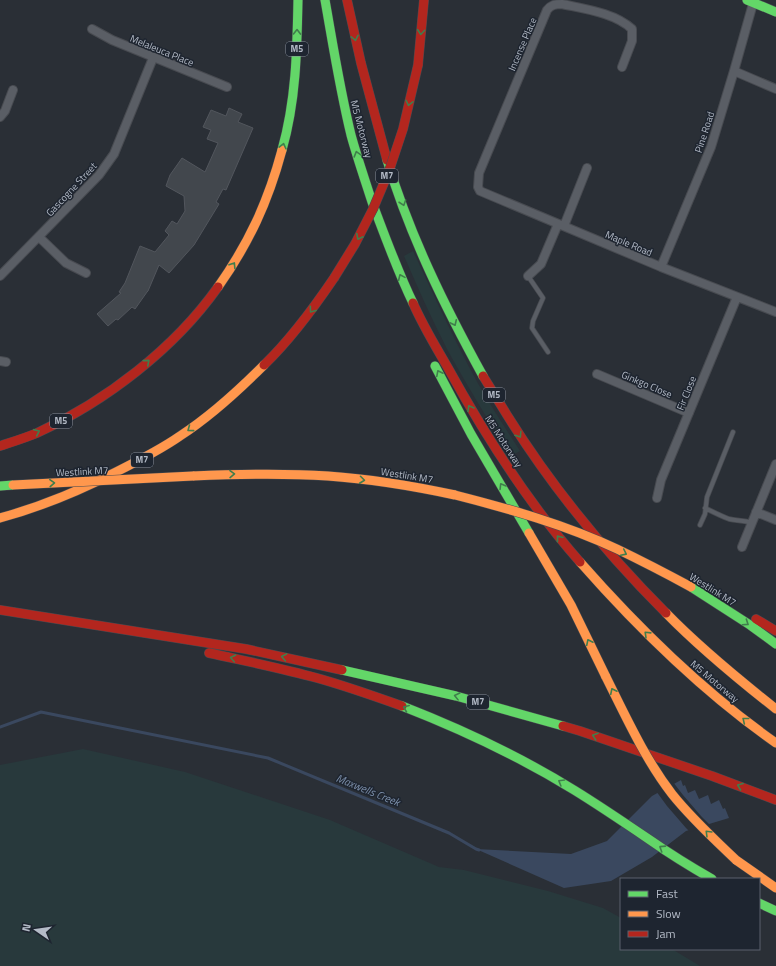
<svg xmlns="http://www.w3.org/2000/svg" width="776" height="966" font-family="'Titillium Web',sans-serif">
<rect width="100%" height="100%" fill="#2a2f36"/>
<path fill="#28393c" d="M413 251C431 289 448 327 468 365 483 394 502 423 520 451L511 456C489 422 468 387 448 351 432 320 418 288 404 256Z
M83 749 185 772 330 820 439 867 464 870 548 891 603 908 621 918V949H672L700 966H0V765Z"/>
<path fill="#3a485f" d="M681 780 683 786 685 785 688 793 695 790 699 799 708 795 711 804 719 800 723 809 725 808 729 818 686 831 652 857 611 881 564 888 476 849 571 854 607 841 652 796Z"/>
<path fill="#2a2f36" d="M673 782 683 795 701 816 711 826 690 832 686 828 667 806 656 791Z"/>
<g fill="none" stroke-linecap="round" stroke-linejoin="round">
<path stroke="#3a485f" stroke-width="3" d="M0 727 41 712 268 758 449 833 476 849 479 850"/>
</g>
<path fill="#42474d" stroke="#52565d" d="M229 108 242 114 238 122 253 128 226 190 223 189 216 202 219 204 194 245 169 273 159 265 148 291 147 292 135 309 132 307 118 320 116 319 108 326 97 314 121 293 119 292 125 283 140 246 155 252 169 235 165 231 172 221 177 224 185 211 184 196 166 186 170 175 182 158 205 172 218 143 207 139 211 130 203 127 211 110 226 116Z"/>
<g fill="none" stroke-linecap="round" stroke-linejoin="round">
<g stroke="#484b51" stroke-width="5.5">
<path id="lane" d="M528 276 543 298 533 321 532 328 548 352
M705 508C713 512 721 516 729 519 737 521 744 520 752 523
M700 525 705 514 707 497 733 432"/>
</g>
<g stroke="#484b51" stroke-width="10">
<path id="street" d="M92 29 112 40 227 87
M622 67 632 41V29C615 13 585 9 562 4 555 4 551 5 547 10L479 173 478 187 480 191 661 267 776 312
M734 71 776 89
M0 117 5 111 13 90
M564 226 587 168
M39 237 66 263 86 273
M661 267 711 147 734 71 754 0
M0 276 99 175 114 154 153 58
M528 276 541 264 558 224
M0 361 6 362
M597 374 689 413
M657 498 661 480 737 297
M756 512 776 520
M742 547 776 464"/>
</g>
<g stroke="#484b51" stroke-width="10">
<path id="fast" d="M325 0C333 45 340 90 351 135 357 157 365 180 372 202 385 236 397 270 413 303
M747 0 776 12
M282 150C296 101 297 51 298 0
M387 160C410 236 445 307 483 376
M435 366 471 434 529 533
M0 486 13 485
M691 587 750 625 776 644
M342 670 456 696 563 726
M402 706C461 729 519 756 574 790 600 806 625 823 650 840 670 854 691 867 712 879
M759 903 776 911"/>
</g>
<g stroke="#484b51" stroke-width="10">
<path id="slow" d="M218 287C249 243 268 202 282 150
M193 476C238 474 283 473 328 476 371 479 413 486 455 495
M0 518C40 507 79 491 116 472 138 461 160 450 180 436 211 416 238 391 264 365
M529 533 571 605 606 677
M580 562C639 629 703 692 776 743
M666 613C700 648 738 679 776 709
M736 860 776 888"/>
</g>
<g stroke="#484b51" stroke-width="10">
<path id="jam" d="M347 0 361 63 387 160
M418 65 424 0
M413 303C423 326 436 347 448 368 486 437 528 503 580 562
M264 365C291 339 313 309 334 278
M483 376C491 389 499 402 507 415 552 487 606 553 666 613
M0 446C12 442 25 438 37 433 106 401 174 349 218 287
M0 610 246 649 342 670
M756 619 776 631
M209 653C245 661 281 668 317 678 346 686 374 696 402 706
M563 726 580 731 712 776 776 800"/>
</g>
<use href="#lane" stroke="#5a5e65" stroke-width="4"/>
<use href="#street" stroke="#5a5e65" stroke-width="8"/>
<use href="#fast" stroke="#63d668" stroke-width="9"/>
<use href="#slow" stroke="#ff974d" stroke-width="9"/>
<use href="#jam" stroke="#b3261e" stroke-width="9"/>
<g stroke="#474b51" stroke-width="10" stroke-linecap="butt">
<path id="slow-bridge" d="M13 485 193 476
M455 495C510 509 566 525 617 549 642 561 667 574 691 587
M606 677C626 717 645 759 672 794 691 818 714 839 736 860"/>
</g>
<g stroke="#474b51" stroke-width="10" stroke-linecap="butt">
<path id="jam-bridge" d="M334 278 355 244 373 209 389 171 403 129 418 65"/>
</g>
<use href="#slow-bridge" stroke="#ff974d" stroke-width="9"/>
<use href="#jam-bridge" stroke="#b3261e" stroke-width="9"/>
</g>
<defs><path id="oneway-chevron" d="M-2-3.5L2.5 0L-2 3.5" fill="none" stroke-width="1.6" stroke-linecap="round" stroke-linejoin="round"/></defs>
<g stroke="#407e4c">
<use href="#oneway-chevron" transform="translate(297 32) rotate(-89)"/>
<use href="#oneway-chevron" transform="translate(421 32) rotate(95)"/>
<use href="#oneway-chevron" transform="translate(355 38) rotate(78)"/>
<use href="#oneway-chevron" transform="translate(409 103) rotate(103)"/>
<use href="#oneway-chevron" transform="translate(283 146) rotate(-76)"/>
<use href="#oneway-chevron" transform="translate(357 154) rotate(-106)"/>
<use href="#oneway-chevron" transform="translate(403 203) rotate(71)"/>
<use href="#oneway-chevron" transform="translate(359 237) rotate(117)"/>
<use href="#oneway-chevron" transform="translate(233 265) rotate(-58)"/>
<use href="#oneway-chevron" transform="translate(401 277) rotate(-114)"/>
<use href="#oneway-chevron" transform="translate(312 310) rotate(126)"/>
<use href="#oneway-chevron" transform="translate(454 323) rotate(65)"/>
<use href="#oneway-chevron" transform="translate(147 362) rotate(-40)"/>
<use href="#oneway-chevron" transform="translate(439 373) rotate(-117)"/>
<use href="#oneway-chevron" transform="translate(470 408) rotate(-120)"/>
<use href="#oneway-chevron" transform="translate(190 429) rotate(143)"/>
<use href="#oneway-chevron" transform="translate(37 432) rotate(-24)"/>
<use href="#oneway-chevron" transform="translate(519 435) rotate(57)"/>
<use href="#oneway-chevron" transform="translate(232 474) rotate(-1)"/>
<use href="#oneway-chevron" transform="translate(362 480) rotate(7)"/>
<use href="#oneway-chevron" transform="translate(52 483) rotate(-3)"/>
<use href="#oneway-chevron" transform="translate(502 486) rotate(-121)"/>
<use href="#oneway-chevron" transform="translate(559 538) rotate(-128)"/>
<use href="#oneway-chevron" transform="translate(624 553) rotate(26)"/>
<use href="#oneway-chevron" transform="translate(746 623) rotate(34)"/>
<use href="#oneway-chevron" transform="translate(647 634) rotate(-136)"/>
<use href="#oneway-chevron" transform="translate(589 642) rotate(-116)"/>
<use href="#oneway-chevron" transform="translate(284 657) rotate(-169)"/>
<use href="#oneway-chevron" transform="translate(233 658) rotate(-168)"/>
<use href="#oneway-chevron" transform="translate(613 691) rotate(-116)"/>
<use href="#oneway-chevron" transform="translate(457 696) rotate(-166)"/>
<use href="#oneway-chevron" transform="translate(406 708) rotate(-158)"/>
<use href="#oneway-chevron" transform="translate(745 720) rotate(-141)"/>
<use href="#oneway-chevron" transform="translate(595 736) rotate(-161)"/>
<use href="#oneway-chevron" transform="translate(561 782) rotate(-149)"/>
<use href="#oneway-chevron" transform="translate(740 786) rotate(-159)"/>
<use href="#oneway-chevron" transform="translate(708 833) rotate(-135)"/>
<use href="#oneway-chevron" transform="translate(662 848) rotate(-147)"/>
</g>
<g text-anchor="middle" stroke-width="3" stroke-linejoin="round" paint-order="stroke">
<g fill="#1e2530" stroke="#878e9a" stroke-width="1">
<rect x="286" y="42" width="22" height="14" rx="3"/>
<rect x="376" y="169" width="22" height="14" rx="3"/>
<rect x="483" y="388" width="22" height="14" rx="3"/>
<rect x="50" y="414" width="22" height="14" rx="3"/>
<rect x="131" y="453" width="22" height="14" rx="3"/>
<rect x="467" y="695" width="22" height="14" rx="3"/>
</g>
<g font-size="9" font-weight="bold" fill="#b4bbc7">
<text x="297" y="52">M5</text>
<text x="387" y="179">M7</text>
<text x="494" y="398">M5</text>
<text x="61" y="424">M5</text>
<text x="142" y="463">M7</text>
<text x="478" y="705">M7</text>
</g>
<g font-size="10" fill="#b4bbc7" stroke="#1e2530">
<text transform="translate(522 44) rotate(-67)" y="4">Incense Place</text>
<text transform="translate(162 50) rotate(22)" y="4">Melaleuca Place</text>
<text transform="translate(362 129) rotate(75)" y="4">M5 Motorway</text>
<text transform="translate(704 132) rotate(-72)" y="4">Pine Road</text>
<text transform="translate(71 189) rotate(-47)" y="4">Gascogne Street</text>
<text transform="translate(629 243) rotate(23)" y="4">Maple Road</text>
<text transform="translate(647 384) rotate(23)" y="4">Ginkgo Close</text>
<text transform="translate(686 393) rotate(-68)" y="4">Fir Close</text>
<text transform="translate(504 441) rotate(57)" y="4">M5 Motorway</text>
<text transform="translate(82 471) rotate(-3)" y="4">Westlink M7</text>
<text transform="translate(407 475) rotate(9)" y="4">Westlink M7</text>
<text transform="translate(713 589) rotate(32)" y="4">Westlink M7</text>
<text transform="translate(715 681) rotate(40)" y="4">M5 Motorway</text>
</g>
<g font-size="11" font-style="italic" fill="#7e91ac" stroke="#1e2530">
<text transform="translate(368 790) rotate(22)" y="4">Maxwells Creek</text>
</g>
</g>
<rect x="620" y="878" width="140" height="72" fill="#1e2530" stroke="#5a616c"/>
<rect x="628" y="891" width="20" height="6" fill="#63d668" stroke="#5a616c"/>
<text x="656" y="898" font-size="12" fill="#b4bbc7">Fast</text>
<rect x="628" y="911" width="20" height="6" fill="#ff974d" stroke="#5a616c"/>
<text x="656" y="918" font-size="12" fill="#b4bbc7">Slow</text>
<rect x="628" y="931" width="20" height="6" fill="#b3261e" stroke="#5a616c"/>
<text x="656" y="938" font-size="12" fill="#b4bbc7">Jam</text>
<g transform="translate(36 930) rotate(283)" stroke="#1e2530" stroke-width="3" paint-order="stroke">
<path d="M0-3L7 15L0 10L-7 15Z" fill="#b4bbc7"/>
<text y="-6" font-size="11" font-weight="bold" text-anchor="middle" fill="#b4bbc7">N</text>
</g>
</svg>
